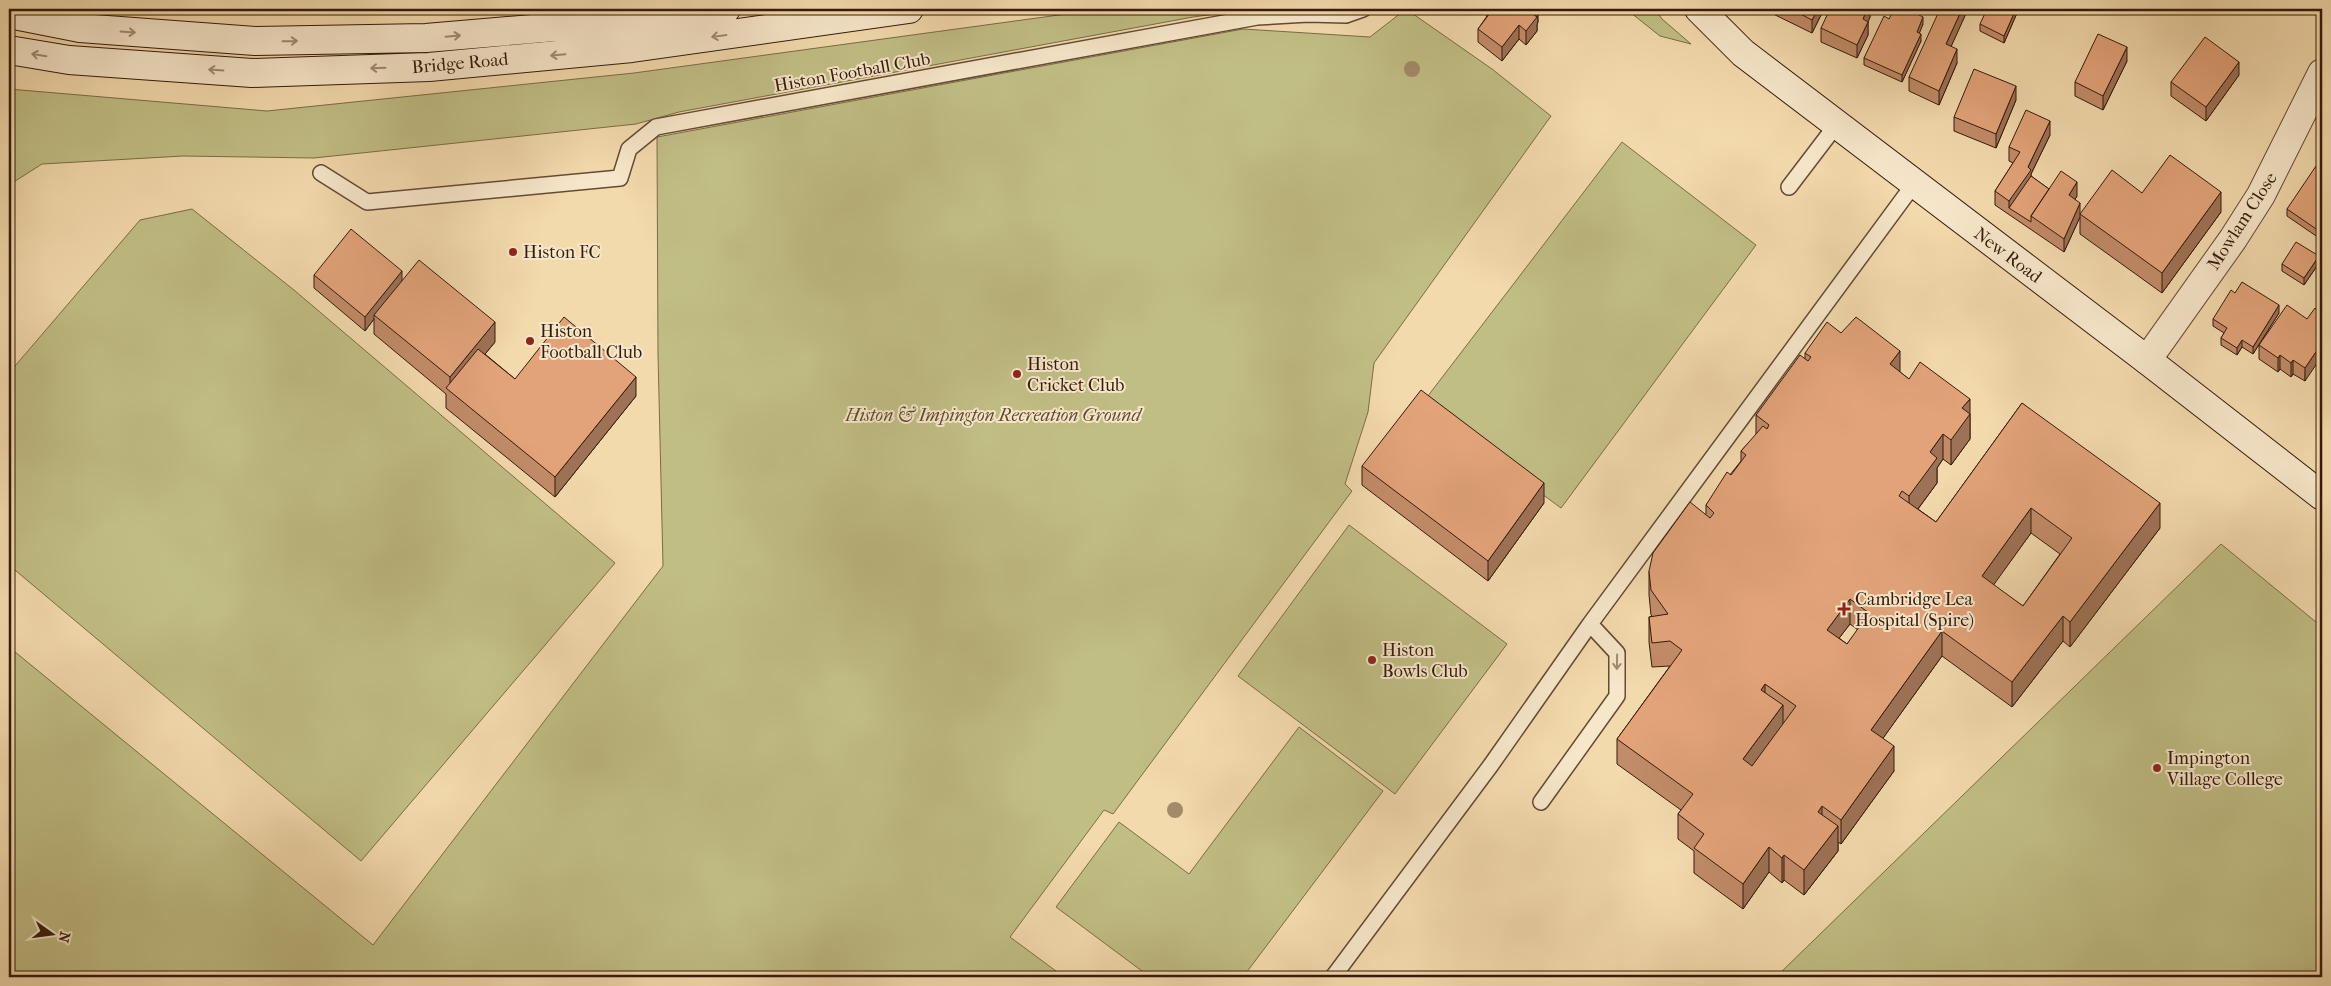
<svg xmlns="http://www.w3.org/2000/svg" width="2331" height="986" font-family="'IM FELL French Canon',serif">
<rect width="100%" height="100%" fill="#f3daad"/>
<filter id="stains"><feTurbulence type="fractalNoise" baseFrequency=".004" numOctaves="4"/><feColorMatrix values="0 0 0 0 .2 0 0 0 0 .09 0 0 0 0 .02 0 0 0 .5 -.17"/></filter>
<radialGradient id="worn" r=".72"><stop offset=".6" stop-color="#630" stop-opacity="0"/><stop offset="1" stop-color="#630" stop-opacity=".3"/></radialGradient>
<path fill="#c1be85" stroke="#7a6c48" d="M1103 9H1253L1193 17 679 112 636 124 314 158 183 156 42 164 9 185V89L267 111 634 73Z
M1406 9 1492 69 1551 116 1374 363 1368 412 1345 484 1352 491 1113 814 1104 810 1010 937 1064 977H9V647L373 945 663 566 658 354 657 137 1243 29 1370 37Z
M1626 9H1655L1662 19 1691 44 1660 36Z
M1622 142 1756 245 1561 508 1421 405Z
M192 209 294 290 615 563 361 861 9 565V373L140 220Z
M1349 525 1507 644 1395 794 1238 676Z
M2221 544 2322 627V977H1776Z
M1299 727 1383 791 1243 977H1150L1056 907 1119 822 1189 874Z"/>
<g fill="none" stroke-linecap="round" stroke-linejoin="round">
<g stroke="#644a34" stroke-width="18">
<path id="lane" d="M321 173 367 202 620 178 629 149 656 127 1257 17 1308 14 1346 15 1363 9
M1789 187 1837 124
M1541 802 1617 696V653L1590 624
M1333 977 1491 765 1590 624 1914 184"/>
</g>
<g stroke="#644a34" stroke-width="30">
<path id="street" d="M2147 360 2233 239 2261 195 2322 73"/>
</g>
<g stroke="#341a0b" stroke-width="30">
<path id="secondary" d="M1699 9 1743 53 2147 360 2322 496
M9 14 80 28 255 41 426 38 626 21 726 9
M9 50 69 60 252 73 429 67 632 48 909 9"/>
</g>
<use href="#lane" stroke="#f7e7ca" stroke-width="15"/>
<use href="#street" stroke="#f7e7ca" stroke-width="28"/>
<use href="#secondary" stroke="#f7e7ca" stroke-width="28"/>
</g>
<g fill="#a18b68">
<circle cx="1412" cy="69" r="8"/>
<circle cx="1175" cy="810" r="8"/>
</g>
<path fill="#c28c68" stroke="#341a0b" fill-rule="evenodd" d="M1485 9H1538V22L1537 24V31L1526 45 1519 39 1502 61 1478 42V29L1487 16 1485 14Z
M1763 9H1824L1812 33Z
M1870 9V17L1868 22V35L1857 58 1821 42V28Z
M1968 9 1951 46 1957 63 1939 105 1909 91V77Z
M2017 9V13L2004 43 1980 31V24Z
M1889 19 1923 24 1919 33 1921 41 1902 82 1864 65V58Z
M2127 61 2103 110 2075 96V82Z
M2239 75 2206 121 2171 96V82Z
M2016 100 1996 148 1954 131V117Z
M2050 135 2031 174V176L2049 189 2077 196 2075 199 2080 214 2142 193 2221 212 2162 293 2080 234V217L2064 252 1995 205V191L2013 163 2009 161V147Z
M2322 170V240L2287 216V209Z
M2319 263 2304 285 2282 271V264Z
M314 275 402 281 495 342 485 354 515 379 636 396 555 497 446 408V394L374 334V319L365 331 314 288Z
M2279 313 2253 354 2242 347 2237 355 2221 345V338L2224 333 2213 326V319Z
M2307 319 2305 381 2293 374 2291 377 2280 369 2278 372 2259 359V345Z
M1841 333 1900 372 1909 379 1970 414V439L1951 465 1943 459 1937 468V483L1918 509 1936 522 2022 403 2160 528 2070 647 2063 641 2012 707 1942 656 1883 738 1894 771 1841 844 1838 842V851L1804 895 1784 880 1782 883 1769 872 1743 909 1694 873V851L1678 839V814L1681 810 1617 764V739L1670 666 1652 667 1649 642V617L1652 616 1651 615 1649 595V571L1706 514V505L1741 461V451L1756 435V415L1805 358V353ZM2031 533 2060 554 2023 606 1993 585ZM1850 624 1858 630 1847 644 1839 638Z
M1362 466 1544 503 1488 581 1362 485Z"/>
<path fill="#9e7255" stroke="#341a0b" d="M1537 9 1538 22 1537 24V31L1526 45V31Z
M1818 9H1824L1812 33V20Z
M1867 9H1870V17L1863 33V19Z
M1962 9H1968L1946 58V44Z
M2016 9H2017V13L2004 43V36Z
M1923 17V24L1917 39V32Z
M1868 22V35L1857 58V45Z
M1519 25V39L1502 61V47Z
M1921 34V41L1902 82V75Z
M2127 47V61L2103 110V96Z
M1957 49V63L1939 105V91Z
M2239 62V75L2206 121V107Z
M2016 86V100L1996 148V134Z
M2050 121V135L2031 174V183L2009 208V201L2028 167Z
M2077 182V196L2069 209V195Z
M2221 192V212L2162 293V273Z
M2080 203V217L2064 252V239Z
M2319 256V263L2304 285V278Z
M402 271V285L374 315V319L365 331V317Z
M2279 305V313L2253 354V347Z
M495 322V342L453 393 450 391V377Z
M2242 340V347L2237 355V348Z
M2322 343V356L2305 381V368Z
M1900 351V376L1890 364Z
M2280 355V369L2278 372V358Z
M2293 360V374L2291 377V363Z
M636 377V396L555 497V477Z
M1970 399V439L1951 465V440L1962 408Z
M1943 434V459L1937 468V483L1909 521V496L1930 452Z
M1544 483V503L1488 581V561Z
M2160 503V528L2070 647V622Z
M2031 508V533L1982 601V576Z
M1850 599V624L1827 654V630Z
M2063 616V641L2012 707V682Z
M1942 631V656L1871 755V730Z
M1765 684V708L1761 690Z
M1783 705V730L1743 784V759Z
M1894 746V771L1841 844V820Z
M1822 806V830L1818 812Z
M1838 826V851L1804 895V870Z
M1769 847V872L1743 909V884Z
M1784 855V880L1782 883V858Z"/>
<path fill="#e2a379" stroke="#341a0b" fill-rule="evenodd" d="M1493 9H1537L1534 15 1537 17 1526 31 1519 25 1502 47 1478 29Z
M1791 9H1818L1812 20Z
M1830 9H1867L1863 19 1868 22 1857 45 1821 28Z
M1894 9H1907L1923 17 1917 32 1921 34 1902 75 1864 58 1884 16 1889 19Z
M1940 9H1962L1946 44 1957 49 1939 91 1909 77Z
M1987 9H2016L2004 36 1980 24Z
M2098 34 2127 47 2103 96 2075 82Z
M2205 37 2239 62 2206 107 2171 82Z
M1974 69 2016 86 1996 134 1954 117Z
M2026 110 2050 121 2028 167 2031 170 2009 201 1995 191 2020 152 2009 147Z
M2170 155 2221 192 2162 273 2080 214 2112 170 2142 193Z
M2316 166 2322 170V233L2287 209Z
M2061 171 2077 182 2069 195 2080 203 2064 239 2031 216Z
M2031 176 2049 189 2031 216V222L2009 208Z
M351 229 402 271 365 317 314 275Z
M2296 242 2319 256 2304 278 2282 264Z
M419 260 495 322 450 377 374 315Z
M2242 282 2279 305 2253 347 2242 340 2237 348 2221 338 2227 328 2213 319 2231 290 2235 293Z
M2287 305 2307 319 2315 308 2322 314V343L2305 368 2293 360 2291 363 2280 355 2278 358 2259 345Z
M564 317 636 377 555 477 446 388 478 349 515 379Z
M1856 317 1900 351 1890 364 1909 379 1920 362 1970 399 1962 408 1970 414 1951 440 1943 434 1930 452 1937 458 1909 496 1902 491 1899 496 1936 522 2022 403 2160 503 2070 622 2063 616 2012 682 1942 631 1871 730 1894 746 1841 820 1822 806 1818 812 1838 826 1804 870 1784 855 1782 858 1769 847 1743 884 1694 848 1704 834 1678 814 1693 794 1617 739 1682 650 1670 641 1652 643 1649 617 1668 614 1651 590 1649 571 1653 553 1690 502 1710 518 1714 513 1706 505 1727 472 1731 475 1746 455 1741 451 1763 426 1767 429 1769 425 1756 415 1800 355 1808 361 1811 357 1805 353 1827 322 1841 333ZM2031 508 2072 538 2023 606 1982 576ZM1850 599 1869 613 1847 644 1827 630ZM1765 684 1796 706 1752 766 1743 759 1783 705 1761 690Z
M1421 390 1544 483 1488 561 1362 466Z"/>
<defs><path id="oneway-shaft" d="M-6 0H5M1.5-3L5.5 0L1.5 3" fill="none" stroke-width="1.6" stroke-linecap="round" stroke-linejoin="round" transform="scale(1.25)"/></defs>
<g stroke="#9f8b74">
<use href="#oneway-shaft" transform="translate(128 32) rotate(4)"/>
<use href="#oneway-shaft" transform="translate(453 36) rotate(-5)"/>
<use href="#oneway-shaft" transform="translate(719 36) rotate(172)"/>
<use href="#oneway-shaft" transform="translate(290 41) rotate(-1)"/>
<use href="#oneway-shaft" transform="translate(39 55) rotate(-171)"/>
<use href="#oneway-shaft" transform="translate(558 55) rotate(175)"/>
<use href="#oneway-shaft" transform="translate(378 68) rotate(178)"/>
<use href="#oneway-shaft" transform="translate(216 70) rotate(-176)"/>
<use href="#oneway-shaft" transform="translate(1617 662) rotate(91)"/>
</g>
<g fill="#8f2418" stroke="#f7e7ca" stroke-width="2">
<circle cx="513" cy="252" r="5"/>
<circle cx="530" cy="341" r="5"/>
<circle cx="1017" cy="374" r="5"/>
<path d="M1841.5 601.5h5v5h5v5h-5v5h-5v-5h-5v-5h5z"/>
<circle cx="1372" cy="660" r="5"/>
<circle cx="2157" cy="768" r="5"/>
</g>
<g text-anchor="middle" stroke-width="4" stroke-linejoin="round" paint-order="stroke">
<g font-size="18" fill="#341a0b" stroke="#f7e7ca">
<text transform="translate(460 63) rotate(-5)" y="6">Bridge Road</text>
<text transform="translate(852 72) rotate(-10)" y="6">Histon Football Club</text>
<text transform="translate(2242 221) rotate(-57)" y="6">Mowlam Close</text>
<text transform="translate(2008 255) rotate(37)" y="6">New Road</text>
</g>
<g font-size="18" fill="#341a0b" stroke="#f7e7ca" text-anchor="start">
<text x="523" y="258">Histon FC</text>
<text x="540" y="337">Histon<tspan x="540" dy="21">Football Club</tspan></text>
<text x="1027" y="370">Histon<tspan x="1027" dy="21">Cricket Club</tspan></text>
<text x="1855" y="605">Cambridge Lea<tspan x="1855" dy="21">Hospital (Spire)</tspan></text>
<text x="1382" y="656">Histon<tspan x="1382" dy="21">Bowls Club</tspan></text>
<text x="2167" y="764">Impington<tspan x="2167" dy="21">Village College</tspan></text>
</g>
<g font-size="18" font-style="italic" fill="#5e4b30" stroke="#f7e7ca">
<text x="993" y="421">Histon &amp; Impington Recreation Ground</text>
</g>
</g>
<rect width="2331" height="986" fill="none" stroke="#f3daad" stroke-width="30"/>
<rect x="10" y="10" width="2311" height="966" fill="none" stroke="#341a0b" stroke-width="2.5"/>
<rect x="15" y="15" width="2301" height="956" fill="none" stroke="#341a0b"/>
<g transform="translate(52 934) rotate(104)" stroke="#f7e7ca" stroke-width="4" paint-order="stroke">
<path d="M0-4L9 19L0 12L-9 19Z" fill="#341a0b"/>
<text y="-8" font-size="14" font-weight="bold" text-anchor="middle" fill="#341a0b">N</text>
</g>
<rect width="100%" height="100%" filter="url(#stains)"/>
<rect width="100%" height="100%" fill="url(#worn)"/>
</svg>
